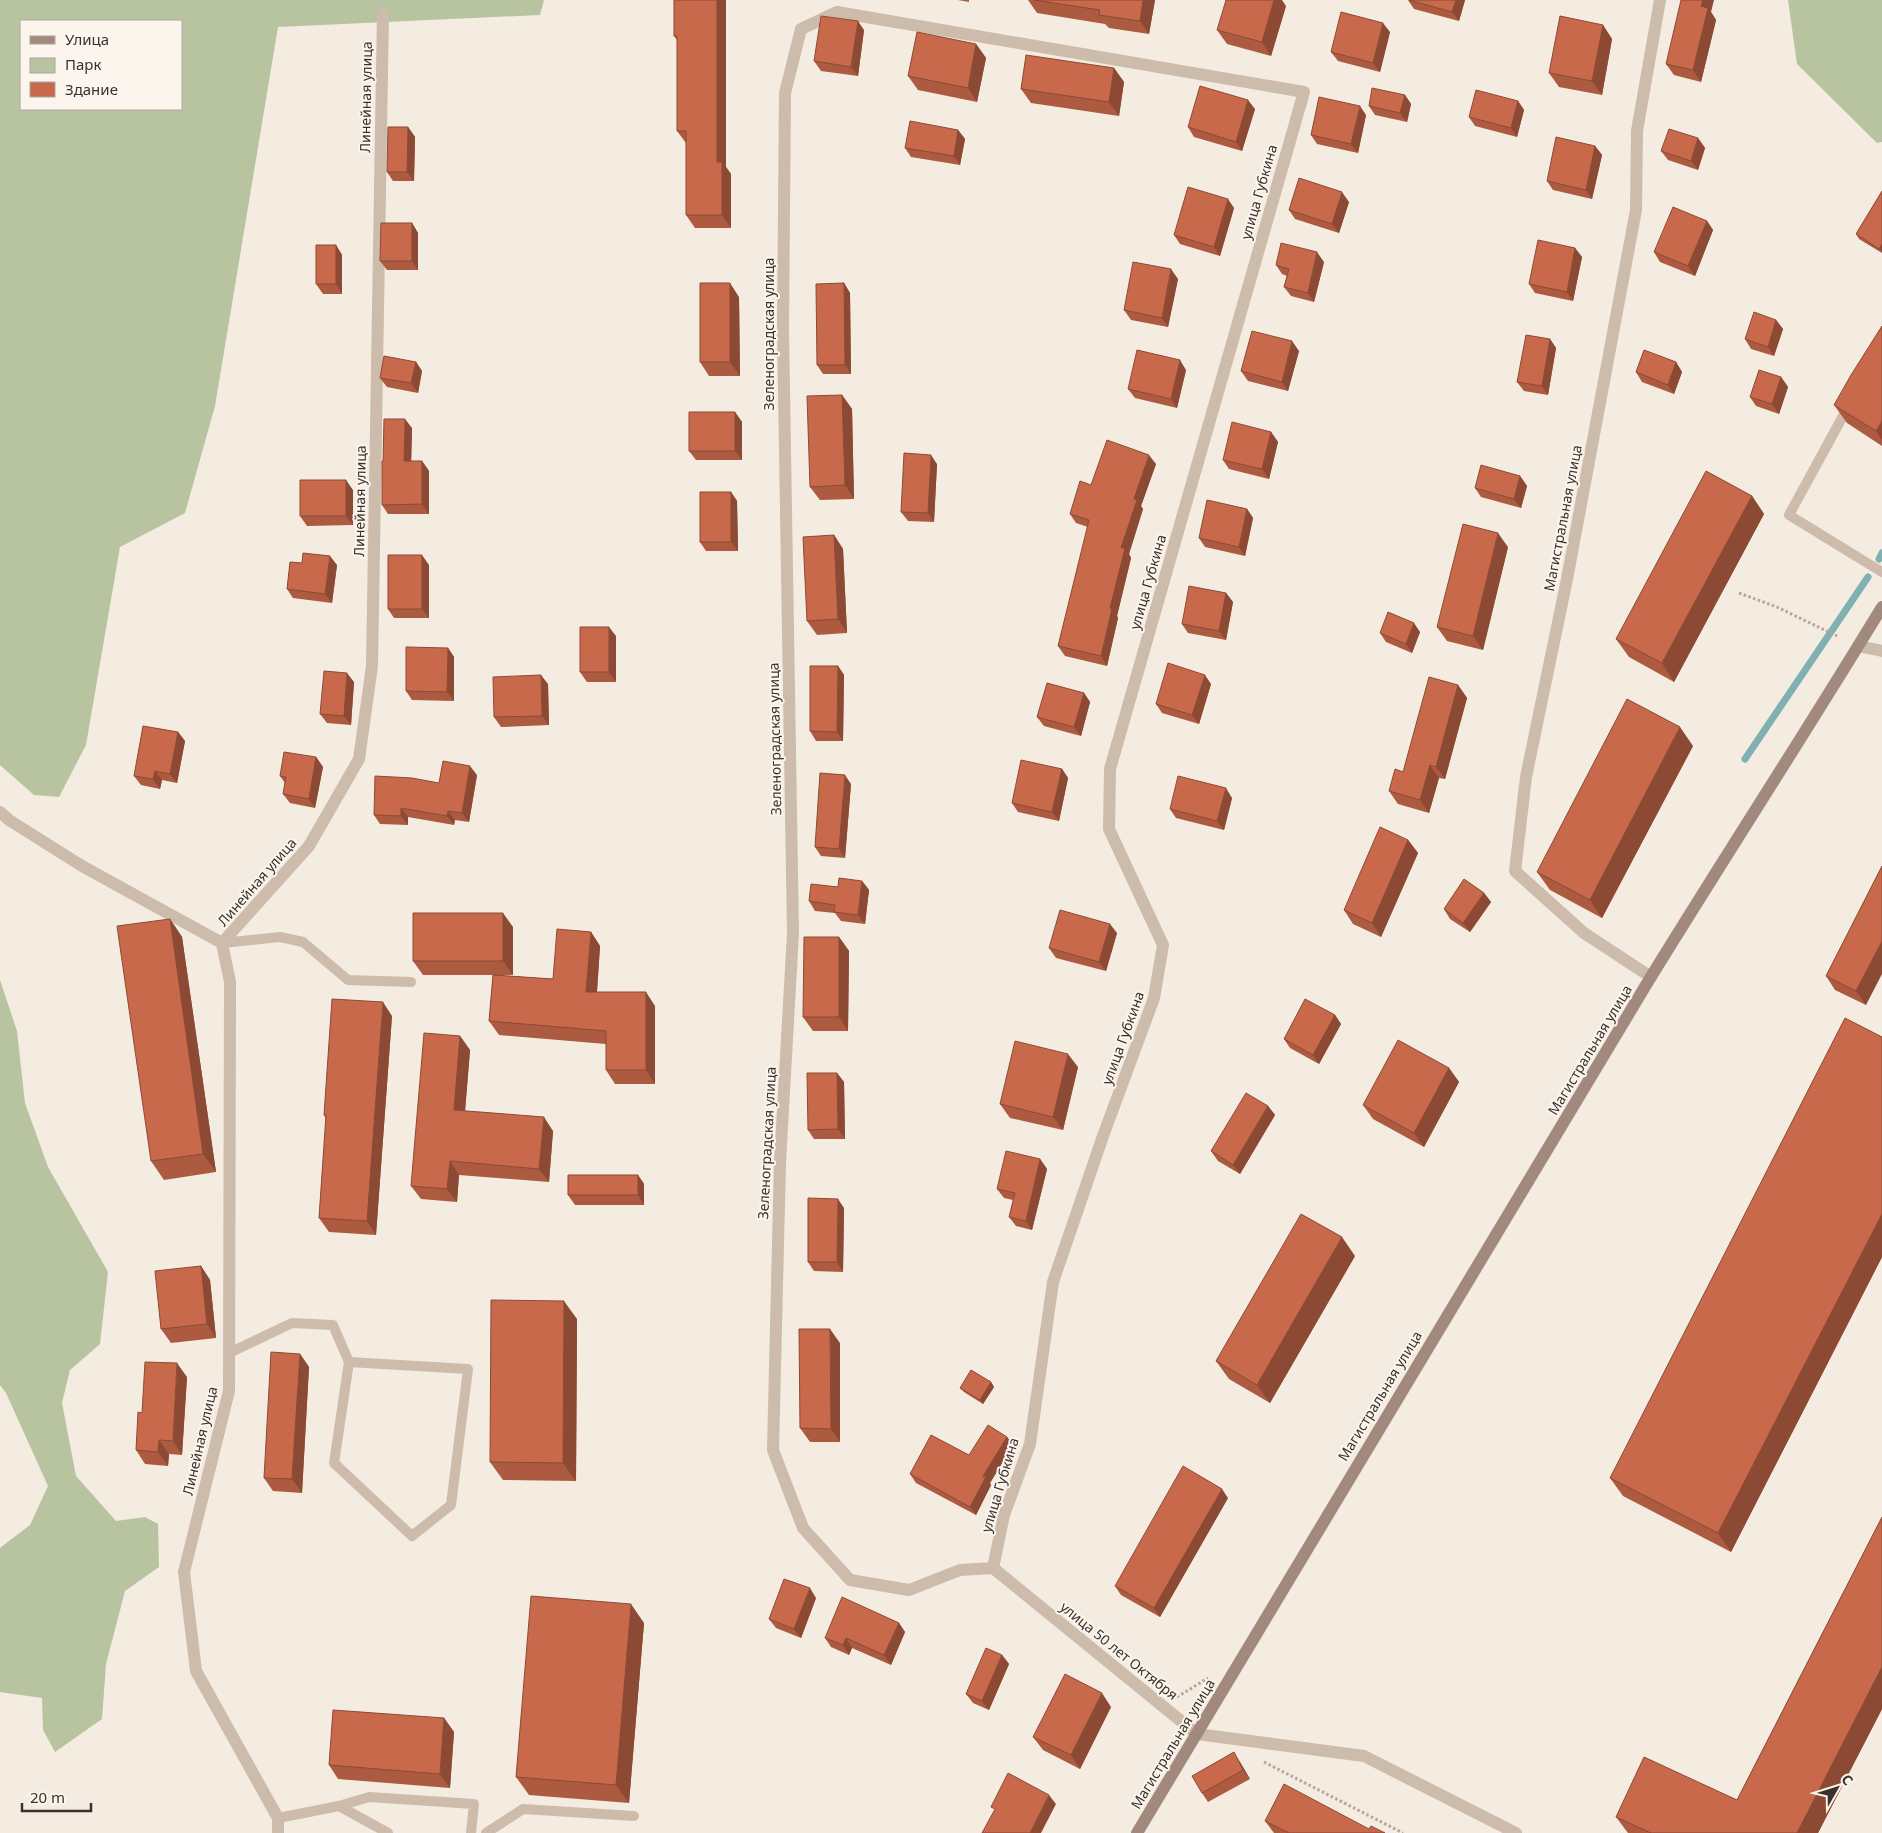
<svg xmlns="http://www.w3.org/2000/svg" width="1882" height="1833" font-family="'Noto Sans',sans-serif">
<rect width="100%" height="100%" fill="#f4ebe1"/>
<path fill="#b8c4a0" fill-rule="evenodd" d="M0 0H544L540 15 278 27 215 406 185 513 120 547 86 745 59 797 34 795 0 765ZM21 21H181V109H21Z
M1788 0H1882V142L1877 143 1797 64Z
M0 980 17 1031 25 1103 48 1167 108 1272 100 1344 70 1370 62 1403 76 1476 116 1521 145 1517 158 1524 159 1567 125 1591 106 1664 102 1719 55 1752 43 1730 42 1698 0 1692V1548L30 1525 48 1486 6 1393 0 1385Z"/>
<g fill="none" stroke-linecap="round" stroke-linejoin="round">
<path stroke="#7fb0b2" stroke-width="7" d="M1879 559 1882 553
M1745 759 1868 577"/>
<path stroke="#b9a596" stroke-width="3" stroke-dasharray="2.5 2.5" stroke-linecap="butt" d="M1739 593 1777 607 1837 636
M1177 1697 1208 1678
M1264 1762 1403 1833"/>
<path stroke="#cdbbac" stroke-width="10" d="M1849 405 1789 515 1882 572
M222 943 280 937 303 942 348 980 411 982
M229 1353 292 1323 333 1325 349 1362 334 1463 412 1536 451 1505 468 1369 349 1362
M339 1806 388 1833
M278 1818 339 1806 369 1797 474 1804 471 1833
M486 1833 523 1809 634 1816"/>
<path stroke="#cdbbac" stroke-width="12" d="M1858 646 1882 651
M0 812 9 820 82 866 222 943 230 982 229 1391 184 1572 196 1671 278 1818V1833
M222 943 309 846 359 759 372 666 383 13
M1651 977 1584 933 1515 871 1526 777 1567 579 1636 210 1637 131 1660 0
M993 1568 1004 1515 1030 1444 1053 1282 1103 1136 1154 998 1163 945 1109 829 1110 769 1304 92 837 12 801 29 785 93 783 329 793 933 780 1162 773 1450 803 1528 850 1580 909 1590 960 1570 993 1568 1197 1734 1364 1756 1516 1833"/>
<path stroke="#a18a7d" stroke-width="12" d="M1137 1833C1308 1549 1476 1263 1649 980 1726 855 1806 732 1882 607"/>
</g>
<path fill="#ac5a40" d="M674 0H726V167L731 174V228H695L686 215V143L677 131V40L674 36Z
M958 0H969V2Z
M1028 0H1155L1149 34 1109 28 1105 24 1037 13Z
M1408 0H1465L1459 21 1414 9Z
M1286 6 1271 56 1227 44 1217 30Z
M1711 12 1716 20 1701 82 1674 75 1666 64Z
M1603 25 1612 39 1602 95 1559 87 1549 73Z
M864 30 858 76 821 71 814 61Z
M1390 32 1380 72 1338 61 1331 52Z
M976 44 986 58 977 102 918 90 908 76Z
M1114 68 1124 82 1119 116 1031 103 1021 89Z
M1405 95 1411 104 1407 122 1375 115 1369 106Z
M1518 101 1524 110 1517 137 1475 126 1469 117Z
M1255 109 1242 151 1194 137 1188 127Z
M1366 115 1358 153 1317 144 1311 135Z
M408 127 415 137 414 181H393L387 172Z
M958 130 965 139 960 165 911 157 905 148Z
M1698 138 1705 148 1698 170 1668 160 1661 151Z
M1595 146 1602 155 1592 199 1553 190 1547 181Z
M1882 191V253L1859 239 1856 234Z
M1349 202 1339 233 1295 219 1289 210Z
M1234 208 1220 256 1180 244 1174 235Z
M1707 221 1713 230 1695 276 1660 262 1654 252Z
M412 223 418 233V270H387L380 261Z
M336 245 342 255V294H323L316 284Z
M1575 248 1582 257 1573 301 1535 293 1529 284Z
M1324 262 1314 302 1291 296 1284 287 1287 276 1282 274 1276 265Z
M1178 279 1168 327 1131 320 1124 310Z
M844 283 850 293 851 374H823L817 365Z
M739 297 740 376H709L700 362Z
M1776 320 1783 329 1774 356 1751 349 1745 339Z
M1882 326V446L1847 423 1834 405Z
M1550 339 1556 348 1548 395 1524 391 1517 382Z
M1299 351 1288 391 1248 381 1241 371Z
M416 362 422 371 418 393 387 387 380 378Z
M1676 362 1682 372 1674 394 1642 382 1636 372Z
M1186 370 1177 408 1135 398 1128 389Z
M1781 377 1788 387 1779 414 1756 406 1750 397Z
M842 395 852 409 854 499 820 500 810 487Z
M735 412 742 422V460H696L689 451Z
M412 428 411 461H422L429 471V514H388L382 505 383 461Z
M1271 432 1278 442 1269 479 1229 469 1223 460Z
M937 464 934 522 908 521 901 512Z
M1156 464 1141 506 1143 509 1129 554 1131 558 1117 616 1118 618 1107 666 1065 656 1058 646 1088 527 1076 523 1070 514 1091 485Z
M1520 476 1527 486 1521 508 1481 497 1475 488Z
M353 490V525L307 526 300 516Z
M731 492 737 501 738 551H706L700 542Z
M1752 496 1764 514 1674 682 1629 657 1616 639Z
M1247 509 1253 518 1245 556 1205 547 1199 538Z
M834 535 843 549 847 633 817 635 807 621Z
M1508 547 1483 650 1447 641 1437 627Z
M302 563 337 565 332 603 293 598 287 589Z
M429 565V618H394L388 609Z
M1226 593 1233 602 1226 640 1188 633 1182 624Z
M1420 632 1412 653 1386 642 1380 633Z
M616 636V682H587L580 672Z
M448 648 454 657V701L412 700 406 691Z
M838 666 844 675 843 741H816L810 731Z
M354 682 351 725 327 723 320 714Z
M548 684 549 725 501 727 494 717Z
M1211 684 1199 724 1162 713 1156 704Z
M1458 685 1467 698 1445 779 1439 778 1429 813 1398 804 1389 791 1403 772Z
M1084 693 1090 702 1081 736 1044 726 1037 717Z
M178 732 185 741 177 783 162 780 160 789 141 785 134 776Z
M1693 746 1602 918 1550 890 1537 872Z
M316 757 323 767 315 808 290 803 283 794 285 783 280 776Z
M1062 769 1068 778 1059 821 1018 812 1012 803Z
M477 775 469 822 455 820 454 825 408 817V825L380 824 374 815 439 783Z
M851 784 845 858 821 856 815 847Z
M1232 798 1224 830 1176 818 1170 809Z
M1408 840 1418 853 1381 937 1353 924 1344 910Z
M1882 866 1866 1005 1835 990 1826 976Z
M862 881 869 890 865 924 841 921 835 913 815 911 809 901 838 887Z
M1484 893 1491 902 1470 932 1450 919 1444 909Z
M170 919 182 937 216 1172 164 1180 151 1161Z
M513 927V975H497L553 979 591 932 600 946 597 992 655 1006V1084H615L606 1070V1044L499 1035 489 1021 493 975H423L413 961Z
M1117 933 1106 971 1056 958 1049 948Z
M839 937 849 951 848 1031H813L803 1017Z
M1335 1015 1341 1024 1319 1064 1290 1048 1284 1039Z
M392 1016 376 1235 329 1232 319 1218 326 1119 324 1115Z
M460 1036 470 1050 465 1111 553 1131 549 1182 459 1175 457 1202 421 1199 411 1186Z
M1882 1037V1257L1731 1552 1623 1496 1610 1478Z
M1078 1067 1063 1130 1010 1118 1000 1104Z
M1449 1068 1459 1082 1424 1147 1373 1119 1363 1105Z
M837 1073 844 1082 845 1139H814L808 1130Z
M1268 1106 1275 1115 1240 1174 1218 1161 1211 1151Z
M1040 1159 1047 1169 1032 1230 1016 1226 1009 1217 1013 1200 1004 1198 997 1189Z
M638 1175 644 1184V1205H575L568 1195Z
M844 1208 843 1272 814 1271 808 1262Z
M1355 1256 1270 1403 1229 1379 1216 1361Z
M201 1266 210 1280 216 1338 171 1343 161 1329Z
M577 1319 576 1481 503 1480 490 1462Z
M840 1343V1442H810L800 1428Z
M300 1354 309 1367 302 1493 273 1491 264 1478Z
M187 1377 182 1455 169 1454 168 1466 145 1464 136 1450 142 1413Z
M991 1382 994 1387 983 1404 964 1392 960 1388Z
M1007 1437 1013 1445 990 1483 991 1485 976 1515 916 1483 910 1474 969 1455Z
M1228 1498 1160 1617 1121 1595 1115 1586Z
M1882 1517V1709L1818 1833H1628L1616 1817 1737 1800Z
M816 1598 801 1638 776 1628 769 1619Z
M644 1623 629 1803 529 1795 516 1777Z
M899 1623 905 1632 891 1665 852 1648 849 1655 831 1647 825 1638Z
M1002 1655 1009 1664 989 1710 973 1703 966 1694Z
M1111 1707 1080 1769 1043 1750 1033 1737Z
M444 1718 454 1732 450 1788 338 1779 329 1765Z
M1240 1762 1250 1779 1208 1802 1202 1793Z
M1265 1821 1369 1829 1385 1833H1274Z"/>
<path fill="#8c4a34" d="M717 0H726V167L731 174V228L722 215 717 162Z
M1143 0H1155L1149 34 1140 21Z
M1274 0H1282L1286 6 1271 56 1262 42Z
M1456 0H1465L1459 21 1452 12Z
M1703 0H1714L1711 12 1716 20 1701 82 1693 70 1701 6Z
M858 21 864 30 858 76 851 67Z
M1383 23 1390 32 1380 72 1373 63Z
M1603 25 1612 39 1602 95 1592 81Z
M976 44 986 58 977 102 968 88Z
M1114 68 1124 82 1119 116 1109 102Z
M1405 95 1411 104 1407 122 1400 113Z
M1248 100 1255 109 1242 151 1236 142Z
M1518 101 1524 110 1517 137 1511 128Z
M1360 106 1366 115 1358 153 1351 144Z
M408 127 415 137 414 181 407 172Z
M958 130 965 139 960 165 954 156Z
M1698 138 1705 148 1698 170 1691 161Z
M1595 146 1602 155 1592 199 1586 190Z
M1342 192 1349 202 1339 233 1332 224Z
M1228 199 1234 208 1220 256 1214 247Z
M1707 221 1713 230 1695 276 1688 266Z
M412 223 418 233V270L412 261Z
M1882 244V252L1879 249Z
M336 245 342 255V294L336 284Z
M1575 248 1582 257 1573 301 1567 292Z
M1317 252 1324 262 1314 302 1308 293Z
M1171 269 1178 279 1168 327 1162 318Z
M730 283 739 297 740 376 730 362Z
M844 283 850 293 851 374 845 365Z
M1776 320 1783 329 1774 356 1768 347Z
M1550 339 1556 348 1548 395 1542 386Z
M1292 341 1299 351 1288 391 1282 382Z
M1180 360 1186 370 1177 408 1171 399Z
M416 362 422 371 418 393 411 383Z
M1676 362 1682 372 1674 394 1668 385Z
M1781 377 1788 387 1779 414 1772 404Z
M842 395 852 409 854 499 845 485Z
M735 412 742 422V460L735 451Z
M405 419 412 428 411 471 404 461Z
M1882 421V440L1876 431Z
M1271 432 1278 442 1269 479 1262 469Z
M931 455 937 464 934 522 928 513Z
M1149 455 1156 464 1141 506 1143 509 1129 554 1131 558 1117 616 1118 618 1107 666 1101 656 1121 548 1134 499Z
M422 461 429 471V514L422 504Z
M1520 476 1527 486 1521 508 1514 499Z
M346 480 353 490V525L346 516Z
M731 492 737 501 738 551 731 542Z
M1752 496 1764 514 1674 682 1662 663Z
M1247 509 1253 518 1245 556 1239 547Z
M1498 533 1508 547 1483 650 1473 636Z
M834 535 843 549 847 633 838 619Z
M422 555 429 565V618L422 609Z
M330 556 337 565 332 603 325 594Z
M1226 593 1233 602 1226 640 1219 631Z
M1414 623 1420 632 1412 653 1406 644Z
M609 627 616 636V682L609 672Z
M448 648 454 657V701L447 692Z
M838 666 844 675 843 741 837 732Z
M347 673 354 682 351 725 344 716Z
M541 675 548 684 549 725 542 716Z
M1205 675 1211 684 1199 724 1192 715Z
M1458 685 1467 698 1445 779 1436 767Z
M1084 693 1090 702 1081 736 1074 727Z
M1680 727 1693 746 1602 918 1590 900Z
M178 732 185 741 177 783 170 774Z
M316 757 323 767 315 808 309 799Z
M1430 765 1439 778 1429 813 1420 800Z
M470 766 477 775 469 822 462 813Z
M1062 769 1068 778 1059 821 1052 812Z
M155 771 162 780 160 789 153 779Z
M845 775 851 784 845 858 839 849Z
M1226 788 1232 798 1224 830 1217 821Z
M401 808 408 817V825L401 816Z
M448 811 455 820 454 825 447 816Z
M1408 840 1418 853 1381 937 1372 923Z
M862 881 869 890 865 924 858 915Z
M1484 893 1491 902 1470 932 1463 923Z
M503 913 513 927V975L503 961Z
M170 919 182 937 216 1172 203 1154Z
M1110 924 1117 933 1106 971 1099 962Z
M591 932 600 946 596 1006 586 992Z
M839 937 849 951 848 1031 839 1017Z
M1882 941V974L1866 1005 1856 991Z
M646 992 655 1006V1084L646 1070Z
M383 1002 392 1016 376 1235 367 1221Z
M1335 1015 1341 1024 1319 1064 1313 1055Z
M460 1036 470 1050 464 1124 454 1110Z
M1068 1054 1078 1067 1063 1130 1053 1117Z
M1449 1068 1459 1082 1424 1147 1414 1133Z
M837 1073 844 1082 845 1139 838 1129Z
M1268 1106 1275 1115 1240 1174 1233 1165Z
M544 1117 553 1131 549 1182 539 1169Z
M1040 1159 1047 1169 1032 1230 1026 1221Z
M450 1161 459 1175 457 1202 447 1189Z
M638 1175 644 1184V1205L638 1195Z
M838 1199 844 1208 843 1272 837 1262Z
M1882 1214V1257L1731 1552 1718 1533Z
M1342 1237 1355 1256 1270 1403 1257 1385Z
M201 1266 210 1280 216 1338 207 1324Z
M564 1301 577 1319 576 1481 563 1463Z
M830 1329 840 1343V1442L831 1429Z
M300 1354 309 1367 302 1493 292 1479Z
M177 1363 187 1377 182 1455 173 1441Z
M991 1382 994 1387 983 1404 980 1400Z
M1007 1437 1013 1445 990 1483 991 1485 976 1515 970 1507 983 1476Z
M159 1440 169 1454 168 1466 158 1452Z
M1222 1489 1228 1498 1160 1617 1154 1608Z
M810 1588 816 1598 801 1638 794 1629Z
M631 1604 644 1623 629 1803 616 1785Z
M899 1623 905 1632 891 1665 884 1655Z
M846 1638 852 1648 849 1655 843 1645Z
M1002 1655 1009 1664 989 1710 982 1701Z
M1882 1667V1709L1818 1833H1797Z
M1102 1693 1111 1707 1080 1769 1071 1755Z
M444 1718 454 1732 450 1788 440 1774Z
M1234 1752 1240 1762 1250 1779 1243 1770Z
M1049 1795 1056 1804 1041 1833H1030Z"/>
<path fill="#c8694b" stroke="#8c4a34" d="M674 0H717V162H722V215H686V131H677V36H674Z
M1034 0H1143L1140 21 1099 15 1100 10Z
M1226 0H1274L1262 42 1217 30Z
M1409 0H1456L1452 12Z
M1681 0H1703L1701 6 1708 8 1693 70 1666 64Z
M1341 12 1383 23 1373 63 1331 52Z
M821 16 858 21 851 67 814 61Z
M1560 16 1603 25 1592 81 1549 73Z
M917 32 976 44 968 88 908 76Z
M1026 55 1114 68 1109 102 1021 89Z
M1200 86 1248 100 1236 142 1188 127Z
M1372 88 1405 95 1400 113 1369 106Z
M1476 90 1518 101 1511 128 1469 117Z
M1319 97 1360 106 1351 144 1311 135Z
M910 121 958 130 954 156 905 148Z
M388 127H408L407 172H387Z
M1669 129 1698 138 1691 161 1661 151Z
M1556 137 1595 146 1586 190 1547 181Z
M1299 178 1342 192 1332 224 1289 210Z
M1188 187 1228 199 1214 247 1174 235Z
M1882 191V244L1879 249 1856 234Z
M1673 207 1707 221 1688 266 1654 252Z
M381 223H412V261H380Z
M1538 240 1575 248 1567 292 1529 284Z
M1281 243 1317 252 1308 293 1284 287 1289 269 1276 265Z
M316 245H336V284H316Z
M1133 262 1171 269 1162 318 1124 310Z
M700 283H730V362H700Z
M844 283 845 365H817L816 284Z
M1754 312 1776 320 1768 347 1745 339Z
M1882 326V421L1876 431 1834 405 1851 375Z
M1252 331 1292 341 1282 382 1241 371Z
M1526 335 1550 339 1542 386 1517 382Z
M1137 350 1180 360 1171 399 1128 389Z
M1644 350 1676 362 1668 385 1636 372Z
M384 356 416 362 411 383 380 378Z
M1759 370 1781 377 1772 404 1750 397Z
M842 395 845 485 810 487 807 396Z
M689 412H735V451H689Z
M384 419H405L404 461H422V504L382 505V461H383Z
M1232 422 1271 432 1262 469 1223 460Z
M1107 440 1149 455 1134 499 1137 500 1121 548H1125L1110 608 1112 609 1101 656 1058 646 1089 520 1070 514 1080 481 1091 485Z
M904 453 931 455 928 513 901 512Z
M1481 465 1520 476 1514 499 1475 488Z
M1706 471 1752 496 1662 663 1616 639Z
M300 480H346V516H300Z
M700 492H731V542H700Z
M1207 500 1247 509 1239 547 1199 538Z
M1463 524 1498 533 1473 636 1437 627Z
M834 535 838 619 807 621 803 537Z
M303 553 330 556 325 594 287 589 290 562 302 563Z
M388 555H422V609H388Z
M1189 586 1226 593 1219 631 1182 624Z
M1388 612 1414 623 1406 644 1380 633Z
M580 627H609V672H580Z
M406 647 448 648 447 692 406 691Z
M1168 663 1205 675 1192 715 1156 704Z
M810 666H838L837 732 810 731Z
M324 671 347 673 344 716 320 714Z
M541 675 542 716 494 717 493 677Z
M1429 677 1458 685 1436 767 1430 765 1420 800 1389 791 1395 769 1403 772Z
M1047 683 1084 693 1074 727 1037 717Z
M1627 699 1680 727 1590 900 1537 872Z
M143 726 178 732 170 774 155 771 153 779 134 776Z
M284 752 316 757 309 799 283 794 286 777 280 776Z
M1021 760 1062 769 1052 812 1012 803Z
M443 761 470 766 462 813 448 811 447 816 401 808V816L374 815 375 776 412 778 439 783Z
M820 773 845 775 839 849 815 847Z
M1178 776 1226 788 1217 821 1170 809Z
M1380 827 1408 840 1372 923 1344 910Z
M1882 866V941L1856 991 1826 976Z
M839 878 862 881 858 915 834 912 835 905 809 901 811 884 838 887Z
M1464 879 1484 893 1463 923 1444 909Z
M1060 910 1110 924 1099 962 1049 948Z
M413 913H503V961H413Z
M170 919 203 1154 151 1161 117 926Z
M557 929 591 932 586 992H646V1070H606V1031L489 1021 493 975 553 979Z
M804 937H839V1017H803Z
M332 999 383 1002 367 1221 319 1218 326 1115H324Z
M1305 999 1335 1015 1313 1055 1284 1039Z
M1845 1018 1882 1037V1214L1718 1533 1610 1478Z
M424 1033 460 1036 454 1110 544 1117 539 1169 450 1161 447 1189 411 1186Z
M1398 1040 1449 1068 1414 1133 1363 1105Z
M1015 1041 1068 1054 1053 1117 1000 1104Z
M807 1073H837L838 1129 808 1130Z
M1246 1093 1268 1106 1233 1165 1211 1151Z
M1006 1151 1040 1159 1026 1221 1009 1217 1015 1193 997 1189Z
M568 1175H638V1195H568Z
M808 1198 838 1199 837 1262H808Z
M1301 1214 1342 1237 1257 1385 1216 1361Z
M201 1266 207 1324 161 1329 155 1271Z
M491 1300 564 1301 563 1463 490 1462Z
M799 1329H830L831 1429 800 1428Z
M271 1352 300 1354 292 1479 264 1478Z
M145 1362 177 1363 173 1441 159 1440 158 1452 136 1450 138 1412 142 1413Z
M971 1370 991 1382 980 1400 960 1388Z
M988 1425 1007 1437 983 1476 986 1477 970 1507 910 1474 931 1435 969 1455Z
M1183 1466 1222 1489 1154 1608 1115 1586Z
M1882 1517V1667L1797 1833H1651L1616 1817 1644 1757 1737 1800Z
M784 1579 810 1588 794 1629 769 1619Z
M531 1596 631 1604 616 1785 516 1777Z
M842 1597 899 1623 884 1655 846 1638 843 1645 825 1638Z
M986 1648 1002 1655 982 1701 966 1694Z
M1065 1674 1102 1693 1071 1755 1033 1737Z
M333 1710 444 1718 440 1774 329 1765Z
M1234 1752 1243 1770 1202 1793 1192 1776Z
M1008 1773 1049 1795 1030 1833H982L995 1809 991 1807Z
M1284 1784 1369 1829 1371 1826 1385 1833H1289L1265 1821Z"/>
<g text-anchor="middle" stroke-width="4" stroke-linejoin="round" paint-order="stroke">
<g font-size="14" fill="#3b302b" stroke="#fbf5ee">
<text transform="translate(366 97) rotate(-89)" y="5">Линейная улица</text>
<text transform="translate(1259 192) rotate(-74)" y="5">улица Губкина</text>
<text transform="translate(769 334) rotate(-90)" y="5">Зеленоградская улица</text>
<text transform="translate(360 501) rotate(-89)" y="5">Линейная улица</text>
<text transform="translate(1563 518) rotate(-79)" y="5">Магистральная улица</text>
<text transform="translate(1148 582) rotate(-74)" y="5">улица Губкина</text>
<text transform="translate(775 739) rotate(-91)" y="5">Зеленоградская улица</text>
<text transform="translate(257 882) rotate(-49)" y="5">Линейная улица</text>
<text transform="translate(1123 1038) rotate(-70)" y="5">улица Губкина</text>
<text transform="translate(1590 1050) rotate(-59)" y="5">Магистральная улица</text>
<text transform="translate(767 1143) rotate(-87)" y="5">Зеленоградская улица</text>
<text transform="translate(1380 1396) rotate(-59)" y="5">Магистральная улица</text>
<text transform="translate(200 1441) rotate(-77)" y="5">Линейная улица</text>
<text transform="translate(1000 1485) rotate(-73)" y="5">улица Губкина</text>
<text transform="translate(1119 1651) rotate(39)" y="5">улица 50 лет Октября</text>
<text transform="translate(1173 1744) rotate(-59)" y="5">Магистральная улица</text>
</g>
</g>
<rect x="20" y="20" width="162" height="90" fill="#fbf5ee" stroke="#aea6a0"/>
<rect x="30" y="36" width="25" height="8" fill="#a18a7d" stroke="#aea6a0"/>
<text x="65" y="45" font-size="15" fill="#3b302b">Улица</text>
<rect x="30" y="58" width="25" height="15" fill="#b8c4a0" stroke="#aea6a0"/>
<text x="65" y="70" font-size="15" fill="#3b302b">Парк</text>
<rect x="30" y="82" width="25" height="15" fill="#c8694b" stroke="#aea6a0"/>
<text x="65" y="95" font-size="15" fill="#3b302b">Здание</text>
<g transform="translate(1837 1788) rotate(51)" stroke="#fbf5ee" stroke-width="4" paint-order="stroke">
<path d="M0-4L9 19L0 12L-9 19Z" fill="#3b302b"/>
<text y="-8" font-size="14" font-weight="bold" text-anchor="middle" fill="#3b302b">С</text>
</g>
<path d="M22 1803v8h69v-8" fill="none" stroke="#3b302b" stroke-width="2.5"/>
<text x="30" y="1803" font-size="15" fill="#3b302b" stroke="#fbf5ee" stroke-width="4" paint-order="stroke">20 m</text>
</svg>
